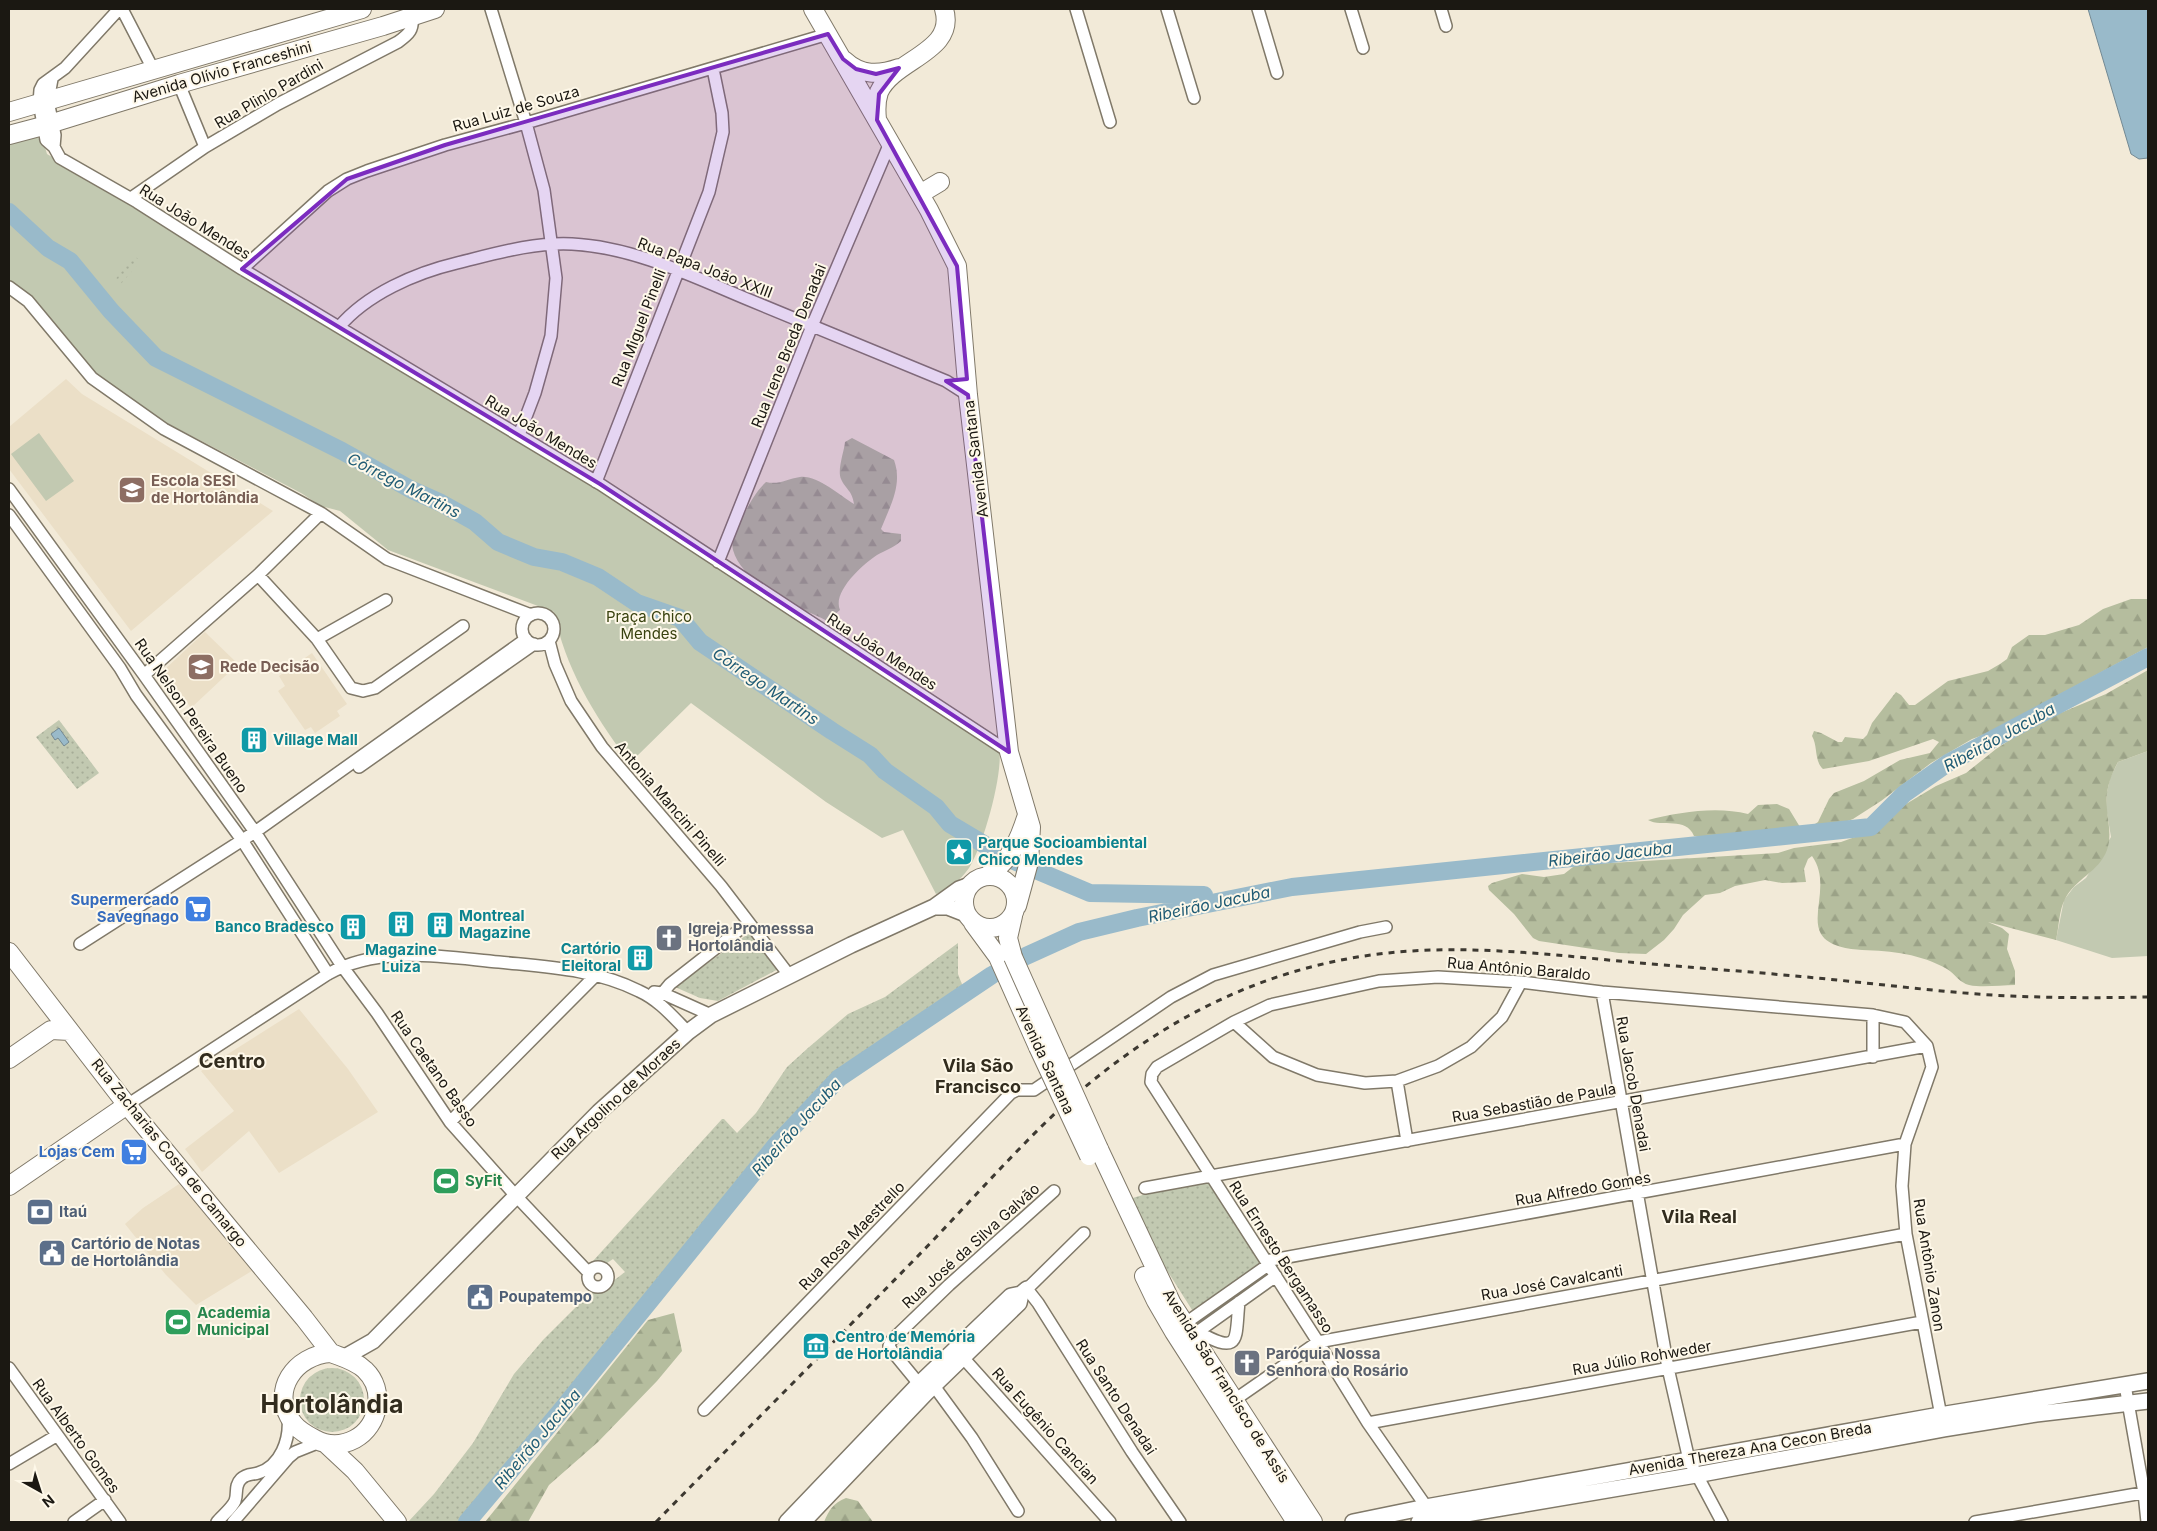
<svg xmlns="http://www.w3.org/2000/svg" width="2157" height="1531" font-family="Inter,sans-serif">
<defs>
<pattern id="forest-firs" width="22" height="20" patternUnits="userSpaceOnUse" patternTransform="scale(1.25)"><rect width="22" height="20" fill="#b5bd9e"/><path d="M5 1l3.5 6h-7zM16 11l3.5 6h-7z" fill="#9ba287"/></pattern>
<pattern id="park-dots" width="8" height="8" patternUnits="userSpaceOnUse" patternTransform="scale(1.25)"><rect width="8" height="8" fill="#c2c9b1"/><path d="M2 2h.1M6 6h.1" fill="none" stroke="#a6ac97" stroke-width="1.8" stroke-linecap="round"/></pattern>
</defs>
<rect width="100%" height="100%" fill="#f2ead8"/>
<path fill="#ebdfc7" d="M66 379 82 394 273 511 131 631 9 469V427Z
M205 632 238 664 191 708 164 670Z
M312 653 347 704 337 711 340 716 315 733 311 727 305 730 278 691 285 686 279 676Z
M299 1009 348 1069 378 1112 279 1173 249 1131 202 1172 185 1149 234 1111 201 1071Z
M179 1184 255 1269 196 1305 166 1275 125 1224 143 1208Z"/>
<path fill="#c2c9b1" d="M34 134 44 144 47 154 560 463 999 748C1004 772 983 847 969 868 960 881 950 888 936 894L903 830 882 838 826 802 691 703 635 758H626C593 713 565 667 554 612L388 550 340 511 321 506 301 493 165 422 96 377 9 283V141Z
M39 433 74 481 46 501 11 454Z
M2148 751V956L2112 958 2056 940 2064 900 2074 887 2086 878 2111 837 2106 807 2107 792 2110 778 2118 762Z"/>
<path fill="url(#forest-firs)" d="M852 438 894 460C903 485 890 506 881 529L884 532 901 534V541C893 548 886 550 877 555 863 564 832 592 840 610L827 621C815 614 801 610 788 603 769 592 739 573 733 550 730 539 738 524 744 514 750 503 756 491 766 482 779 485 787 479 800 477 817 475 839 495 854 504 852 490 846 490 841 479 837 470 844 452 845 442Z
M2131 599H2148V647L1986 734 1972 739 1931 763 1881 801 1853 819 1840 824 1793 833 1732 836 1718 839 1694 836C1686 816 1662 828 1648 820 1679 812 1717 806 1748 814L1758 805 1777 804 1789 809 1800 827 1809 828 1818 822 1829 799 1834 793 1864 781 1900 760 1930 753 1939 742 1933 739 1869 761 1823 769C1814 761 1818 746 1812 736L1814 731 1821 733 1838 742H1842L1845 737 1863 739 1867 735 1872 723 1896 692 1901 695 1909 705H1915L1948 681 1988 671 2000 664 2007 659 2012 647 2029 635H2045L2079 625 2103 609Z
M2148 670V751L2118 762C2110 777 2105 791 2107 809 2108 824 2112 835 2107 850 2099 872 2075 879 2065 899 2059 910 2059 927 2056 940L1988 922 2002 928 2009 934 2007 949 2015 971V985C2000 985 1983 988 1969 985 1960 983 1955 974 1947 969 1921 954 1892 951 1862 950 1849 949 1829 947 1821 934 1810 914 1831 883 1812 856L1808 859 1804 869 1806 882 1782 883 1765 880 1735 886 1720 893 1705 895 1683 915 1674 929 1664 940 1646 954 1619 953 1539 941 1533 938 1514 914 1489 890 1488 886 1492 883 1522 874 1544 877 1564 874 1582 860 1586 863 1594 864 1778 853 1794 848 1841 842 1869 832 1906 804 1936 786 1966 773 1996 749 2034 724 2106 694Z
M674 1313 682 1351 657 1381 598 1442 549 1485 528 1522H485L648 1320Z
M846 1498 858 1501 873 1522H824C829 1510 833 1503 846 1498Z"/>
<path fill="url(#park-dots)" d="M134 256 141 261 119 286 114 281Z
M59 720 99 773 77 789 36 737Z
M752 931 782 967 718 1001 700 998 675 987Z
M958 943V974L963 987 833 1077 812 1096 787 1124 660 1279 614 1338 464 1522H408L434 1494 473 1443 514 1374 543 1340 593 1290 604 1288 625 1272 613 1259 607 1263 593 1261 722 1119H724L737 1133 756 1113 787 1067 808 1048 848 1014 885 997Z
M1205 1180 1211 1184 1262 1264 1194 1313 1123 1201 1185 1182Z
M300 1400a32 32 0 1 1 64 0a32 32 0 1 1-64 0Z"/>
<path fill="#99baca" stroke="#738993" d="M2088 9H2148V158L2139 159 2131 154Z
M59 728 69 742 64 746 58 738 55 740 51 734Z"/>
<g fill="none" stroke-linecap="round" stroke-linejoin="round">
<path stroke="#99baca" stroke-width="18" d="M9 212 48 248 70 261 111 311 156 358 342 451 412 490 441 503 475 522 498 542 534 557 562 562 598 577 637 603 680 618 700 642 832 731 870 755 885 771 936 807 950 824 1007 858 1090 893 1204 895
M467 1522 559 1413 776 1145 839 1078 992 975 1026 956 1079 932 1137 918 1292 887 1871 827 1904 794 1948 763 2148 657"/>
<g stroke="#807969" stroke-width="14">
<path id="street" d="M119 9 65 68 43 84 40 90 39 103 46 140 54 147 60 158 137 202 242 269 600 484 1009 752
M122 9 153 69
M491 9 526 123 544 190 556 278 551 336 535 393 519 435
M1076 9 1110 122
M1167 9 1194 98
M1258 9 1277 73
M1351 9 1363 48
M1441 9 1446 26
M52 79 48 101 55 135 54 147
M179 84 205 147
M131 198 205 147 278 104 398 42C409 34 414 30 412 15
M242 269 328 191 347 179 367 171 445 145 526 123 828 34
M9 287 28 301 92 378 164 429 321 513 387 559 531 615
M339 327C367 294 415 273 457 263 494 254 533 242 572 244 633 247 692 276 747 299 814 326 880 354 946 381L968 395
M596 482 709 192 723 132 722 113 713 69
M9 489 144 675 255 832 342 966 377 1013 450 1122 516 1196 589 1273
M9 515 120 668 136 695 242 840 328 974
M718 562 812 326 890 143
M258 575 317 639 351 688 363 691 375 688 463 626
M522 629a16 16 0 1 1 32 0a16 16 0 1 1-32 0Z
M317 639 386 600
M549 641 555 664 571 701 602 747 721 886 789 975
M144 675 258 575 321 513
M359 767 534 644
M80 944 255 832 526 639
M654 992 662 993 711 1015
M1602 992 1668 1368 1689 1460 1722 1522
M656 1001 670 984 748 923
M1234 1022 1273 1057 1317 1075 1365 1083 1397 1081 1438 1066 1471 1047 1502 1017 1521 982
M1873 1057V1015
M1397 1081 1407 1141
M127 1105 328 974C379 945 443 957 499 962 547 967 595 969 639 991 659 1000 673 1017 688 1032
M450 1122 596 975
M1145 1188 1927 1046
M1084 1233 1027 1289 1038 1303 1132 1452 1180 1522
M1266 1261 1905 1144
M588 1277a10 10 0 1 1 20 0a10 10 0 1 1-20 0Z
M1180 1327 1268 1265
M1198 1332C1242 1356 1235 1339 1239 1302
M1189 1338 1276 1276
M958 1352 1110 1522
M9 1368 120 1522
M2125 1385 2144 1493 2147 1522
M934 1386 972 1438 1018 1511
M924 1390 892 1351 889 1346 891 1341 949 1285 1054 1191
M1230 1403 1318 1342 1906 1234
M704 1410 1011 1093 1017 1090H1034L1171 997 1213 975 1360 932 1386 927
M1368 1423 1922 1322
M9 1464 56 1436
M1430 1512 1368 1423 1318 1342 1151 1082 1152 1074 1157 1067 1234 1022 1270 1005 1379 981 1438 977 1521 982 1602 992 1873 1015 1905 1022 1927 1046 1932 1067 1905 1144 1902 1186 1906 1234 1942 1421
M74 1522 105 1500
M217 1522C222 1516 232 1508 235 1501 238 1493 234 1486 241 1479 247 1473 252 1475 258 1473 281 1466 290 1439 288 1418
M233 1522 289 1457 295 1452 320 1442
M1975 1522 2148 1492"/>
</g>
<g stroke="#807969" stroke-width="18">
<path id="secondary" d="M934 907H948L966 914
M343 1358 373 1341 599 1112 688 1032 711 1015 851 945 934 907 959 889 970 885
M787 1522 918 1385 1011 1296 1021 1294 1027 1289
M803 1522 926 1393 1019 1303 1021 1294
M1353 1522 1426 1507 1940 1415 2148 1381
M1419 1522 1696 1475 1944 1429 2036 1414 2148 1401"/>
</g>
<g stroke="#807969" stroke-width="20">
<path id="primary" d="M813 9 929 210 957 266 968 395 1009 752 1031 827 1029 862 1017 906
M844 60C861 76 879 75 899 68
M9 112 362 9
M877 119C876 110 876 101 879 92 894 59 957 52 944 9
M9 135 43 126 179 84 383 26 435 9
M920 194 940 182
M988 875C1011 860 1019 840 1027 815
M964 902a26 26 0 1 1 52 0a26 26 0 1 1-52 0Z
M1013 916 1008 938 1013 957
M973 923 998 957 1038 1047
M9 952 127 1105 304 1318 331 1353
M9 1059 51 1030 70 1031
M1099 1149 1172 1304 1313 1522
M9 1186 127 1105
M1144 1276 1156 1301 1174 1332 1296 1522
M331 1353C344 1358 356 1361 365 1370 386 1390 379 1426 355 1439 342 1446 327 1446 315 1439 307 1435 299 1431 293 1423 269 1391 295 1355 331 1353Z
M325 1443 355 1471 397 1522"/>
</g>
<use href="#street" stroke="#fff" stroke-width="11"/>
<use href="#secondary" stroke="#fff" stroke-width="15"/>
<use href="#primary" stroke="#fff" stroke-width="18"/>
<path stroke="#3d3931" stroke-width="3" stroke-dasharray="6 6" stroke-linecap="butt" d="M656 1522C742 1434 829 1347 915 1259 959 1214 1001 1166 1046 1122 1148 1024 1268 960 1411 951 1491 946 1572 957 1651 964 1723 970 1794 975 1865 983 1914 988 1962 994 2011 996 2056 998 2103 998 2148 997"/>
<g stroke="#807969" stroke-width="20" stroke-linecap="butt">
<path id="primary-bridge" d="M1013 957 1099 1149
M1038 1047 1089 1156"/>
</g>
<use href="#primary-bridge" stroke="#fff" stroke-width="18"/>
</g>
<path fill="#7b2cbf" fill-opacity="0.2" stroke="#7b2cbf" stroke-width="4" stroke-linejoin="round" d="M828 34 843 59 856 69 876 74 899 68 879 94 877 120 957 266 967 379 946 381 968 395 1009 752 600 484 242 269 347 179 445 145Z"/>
<defs>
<g id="school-square" transform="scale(1.4375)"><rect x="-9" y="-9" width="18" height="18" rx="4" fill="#8d6e63" stroke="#fef8e9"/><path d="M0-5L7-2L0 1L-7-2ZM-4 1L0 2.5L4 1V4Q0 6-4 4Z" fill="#fff"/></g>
<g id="building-square" transform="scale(1.4375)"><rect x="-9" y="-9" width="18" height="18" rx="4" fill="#0f9aa8" stroke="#fef8e9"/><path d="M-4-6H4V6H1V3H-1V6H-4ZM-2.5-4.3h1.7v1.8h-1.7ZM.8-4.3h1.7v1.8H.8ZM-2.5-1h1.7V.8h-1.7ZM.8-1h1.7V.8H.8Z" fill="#fff"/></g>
<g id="sight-square" transform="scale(1.4375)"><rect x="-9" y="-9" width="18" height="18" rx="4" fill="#0f9aa8" stroke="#fef8e9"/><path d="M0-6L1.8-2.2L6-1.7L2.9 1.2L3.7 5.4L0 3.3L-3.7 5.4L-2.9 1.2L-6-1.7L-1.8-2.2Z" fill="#fff"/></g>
<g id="supermarket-square" transform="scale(1.4375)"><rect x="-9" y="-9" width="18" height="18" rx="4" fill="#3f7fe0" stroke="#fef8e9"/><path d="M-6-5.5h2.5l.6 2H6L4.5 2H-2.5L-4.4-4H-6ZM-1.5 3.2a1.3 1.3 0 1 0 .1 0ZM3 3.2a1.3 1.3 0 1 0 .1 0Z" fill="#fff"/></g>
<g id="church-square" transform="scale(1.4375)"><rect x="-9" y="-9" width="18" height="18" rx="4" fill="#6b7280" stroke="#fef8e9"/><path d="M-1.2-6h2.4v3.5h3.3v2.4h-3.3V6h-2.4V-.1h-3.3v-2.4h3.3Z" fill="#fff"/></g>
<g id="stadium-square" transform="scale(1.4375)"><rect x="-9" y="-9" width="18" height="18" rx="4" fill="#2e9e5b" stroke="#fef8e9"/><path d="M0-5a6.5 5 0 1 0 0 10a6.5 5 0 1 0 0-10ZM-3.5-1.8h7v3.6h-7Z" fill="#fff"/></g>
<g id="bank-square" transform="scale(1.4375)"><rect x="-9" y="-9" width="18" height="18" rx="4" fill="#5c6f8a" stroke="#fef8e9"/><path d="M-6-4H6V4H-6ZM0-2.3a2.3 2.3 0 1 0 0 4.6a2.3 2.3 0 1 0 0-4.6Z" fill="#fff"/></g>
<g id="civic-square" transform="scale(1.4375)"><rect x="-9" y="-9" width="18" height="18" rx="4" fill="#5c6f8a" stroke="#fef8e9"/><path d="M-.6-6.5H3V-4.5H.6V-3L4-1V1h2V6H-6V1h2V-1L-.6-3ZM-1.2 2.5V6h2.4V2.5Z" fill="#fff"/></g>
<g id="museum-square" transform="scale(1.4375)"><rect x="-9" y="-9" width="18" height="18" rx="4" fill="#0f9aa8" stroke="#fef8e9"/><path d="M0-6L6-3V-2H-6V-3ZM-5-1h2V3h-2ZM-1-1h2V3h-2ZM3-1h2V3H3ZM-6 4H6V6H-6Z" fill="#fff"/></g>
</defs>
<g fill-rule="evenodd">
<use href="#school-square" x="132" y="490"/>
<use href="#school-square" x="201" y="667"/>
<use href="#building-square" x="254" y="740"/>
<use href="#sight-square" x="959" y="852"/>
<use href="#supermarket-square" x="198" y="909"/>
<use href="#building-square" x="401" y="924"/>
<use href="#building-square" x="440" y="925"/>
<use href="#building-square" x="353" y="927"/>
<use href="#church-square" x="669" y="938"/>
<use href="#building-square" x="640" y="958"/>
<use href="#supermarket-square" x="134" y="1152"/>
<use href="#stadium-square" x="446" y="1181"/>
<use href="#bank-square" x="40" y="1212"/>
<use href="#civic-square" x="52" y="1253"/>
<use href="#civic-square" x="480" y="1297"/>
<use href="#stadium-square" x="178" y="1322"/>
<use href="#museum-square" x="816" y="1346"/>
<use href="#church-square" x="1247" y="1363"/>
</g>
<g text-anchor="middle" stroke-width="4" stroke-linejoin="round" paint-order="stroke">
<g font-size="15" fill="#1b1812" stroke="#fef8e9">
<text transform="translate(222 72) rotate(-16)" y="5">Avenida Olívio Franceshini</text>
<text transform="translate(269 94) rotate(-30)" y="5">Rua Plinio Pardini</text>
<text transform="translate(516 109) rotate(-16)" y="5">Rua Luiz de Souza</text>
<text transform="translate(195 222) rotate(32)" y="5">Rua João Mendes</text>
<text transform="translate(705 268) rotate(21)" y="5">Rua Papa João XXIII</text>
<text transform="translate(639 328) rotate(-69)" y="5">Rua Miguel Pinelli</text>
<text transform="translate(789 346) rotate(-68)" y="5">Rua Irene Breda Denadai</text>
<text transform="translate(541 432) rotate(31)" y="5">Rua João Mendes</text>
<text transform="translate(976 459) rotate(-97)" y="5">Avenida Santana</text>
<text transform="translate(882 652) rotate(33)" y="5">Rua João Mendes</text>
<text transform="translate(191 716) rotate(55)" y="5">Rua Nelson Pereira Bueno</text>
<text transform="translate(670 804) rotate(49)" y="5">Antonia Mancini Pinelli</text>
<text transform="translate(1519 969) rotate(5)" y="5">Rua Antônio Baraldo</text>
<text transform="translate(1045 1060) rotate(65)" y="5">Avenida Santana</text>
<text transform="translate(434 1069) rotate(55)" y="5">Rua Caetano Basso</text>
<text transform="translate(1633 1084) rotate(80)" y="5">Rua Jacob Denadai</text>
<text transform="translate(616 1099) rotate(-43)" y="5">Rua Argolino de Moraes</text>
<text transform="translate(1534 1103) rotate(-10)" y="5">Rua Sebastião de Paula</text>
<text transform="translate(169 1153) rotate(51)" y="5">Rua Zacharias Costa de Camargo</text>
<text transform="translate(1583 1189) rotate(-10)" y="5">Rua Alfredo Gomes</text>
<text transform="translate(852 1236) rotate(-46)" y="5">Rua Rosa Maestrello</text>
<text transform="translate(971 1246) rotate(-42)" y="5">Rua José da Silva Galvão</text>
<text transform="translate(1281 1257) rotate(57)" y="5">Rua Ernesto Bergamasso</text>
<text transform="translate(1929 1265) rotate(81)" y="5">Rua Antônio Zanon</text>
<text transform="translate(1552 1283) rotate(-10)" y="5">Rua José Cavalcanti</text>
<text transform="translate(1642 1358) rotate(-10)" y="5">Rua Júlio Rohweder</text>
<text transform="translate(1226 1386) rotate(58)" y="5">Avenida São Francisco de Assis</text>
<text transform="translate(1116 1397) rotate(57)" y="5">Rua Santo Denadai</text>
<text transform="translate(1045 1426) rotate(48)" y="5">Rua Eugênio Cancian</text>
<text transform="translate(76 1436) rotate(54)" y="5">Rua Alberto Gomes</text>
<text transform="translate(1750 1449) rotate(-10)" y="5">Avenida Thereza Ana Cecon Breda</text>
</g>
<g font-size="15" font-weight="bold" fill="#785e54" stroke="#fef8e9" text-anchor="start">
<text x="151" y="486">Escola SESI<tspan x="151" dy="17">de Hortolândia</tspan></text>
<text x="220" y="672">Rede Decisão</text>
</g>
<g font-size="15" fill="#38410e" stroke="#fef8e9">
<text x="649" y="622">Praça Chico<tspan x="649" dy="17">Mendes</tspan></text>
</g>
<g font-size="15" font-weight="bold" fill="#0d838f" stroke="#fef8e9" text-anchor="start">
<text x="273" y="745">Village Mall</text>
<text x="978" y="848">Parque Socioambiental<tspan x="978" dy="17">Chico Mendes</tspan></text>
<text x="459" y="921">Montreal<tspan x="459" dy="17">Magazine</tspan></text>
<text x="334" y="932" text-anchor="end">Banco Bradesco</text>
<text x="621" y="954" text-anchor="end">Cartório<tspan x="621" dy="17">Eleitoral</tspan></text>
<text x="401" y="955" text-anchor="middle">Magazine<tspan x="401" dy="17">Luiza</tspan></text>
<text x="835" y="1342">Centro de Memória<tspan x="835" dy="17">de Hortolândia</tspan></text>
</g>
<g font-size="15" font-weight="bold" fill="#366cbe" stroke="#fef8e9" text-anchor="end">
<text x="179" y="905">Supermercado<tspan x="179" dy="17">Savegnago</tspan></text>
<text x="115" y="1157">Lojas Cem</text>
</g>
<g font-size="15" font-weight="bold" fill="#5b616d" stroke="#fef8e9" text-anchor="start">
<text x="688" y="934">Igreja Promesssa<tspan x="688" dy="17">Hortolândia</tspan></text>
<text x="1266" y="1359">Paróquia Nossa<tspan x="1266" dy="17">Senhora do Rosário</tspan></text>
</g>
<g font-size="15" font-weight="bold" fill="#27864d" stroke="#fef8e9" text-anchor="start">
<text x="465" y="1186">SyFit</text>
<text x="197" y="1318">Academia<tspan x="197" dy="17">Municipal</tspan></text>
</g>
<g font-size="15" font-weight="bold" fill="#4e5e75" stroke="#fef8e9" text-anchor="start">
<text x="59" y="1217">Itaú</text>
<text x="71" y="1249">Cartório de Notas<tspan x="71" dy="17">de Hortolândia</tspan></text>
<text x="499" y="1302">Poupatempo</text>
</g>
<g font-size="16" font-style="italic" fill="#205c75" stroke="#fef8e9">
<text transform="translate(404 485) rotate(27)" y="6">Córrego Martins</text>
<text transform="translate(766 686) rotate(34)" y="6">Córrego Martins</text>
<text transform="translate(1999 737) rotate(-29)" y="6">Ribeirão Jacuba</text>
<text transform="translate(1610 854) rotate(-6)" y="6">Ribeirão Jacuba</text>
<text transform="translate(1209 904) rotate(-12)" y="6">Ribeirão Jacuba</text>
<text transform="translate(796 1127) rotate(-48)" y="6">Ribeirão Jacuba</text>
<text transform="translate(537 1439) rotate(-50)" y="6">Ribeirão Jacuba</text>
</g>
<g font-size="18" font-weight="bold" fill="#322c1e" stroke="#fef8e9">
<text x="978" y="1072">Vila São<tspan x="978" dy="21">Francisco</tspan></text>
<text x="1699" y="1223">Vila Real</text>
</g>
<g font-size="20" font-weight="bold" fill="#322c1e" stroke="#fef8e9">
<text x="232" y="1068">Centro</text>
</g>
<g font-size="25" font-weight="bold" fill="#322c1e" stroke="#fef8e9">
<text x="332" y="1413">Hortolândia</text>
</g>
</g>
<rect width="2157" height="1531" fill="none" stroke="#1b1812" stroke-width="20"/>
<g transform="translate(40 1491) rotate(141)" stroke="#fef8e9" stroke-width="4" paint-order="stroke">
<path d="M0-4L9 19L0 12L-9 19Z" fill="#1b1812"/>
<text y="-8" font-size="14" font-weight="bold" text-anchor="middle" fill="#1b1812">N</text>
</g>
</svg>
